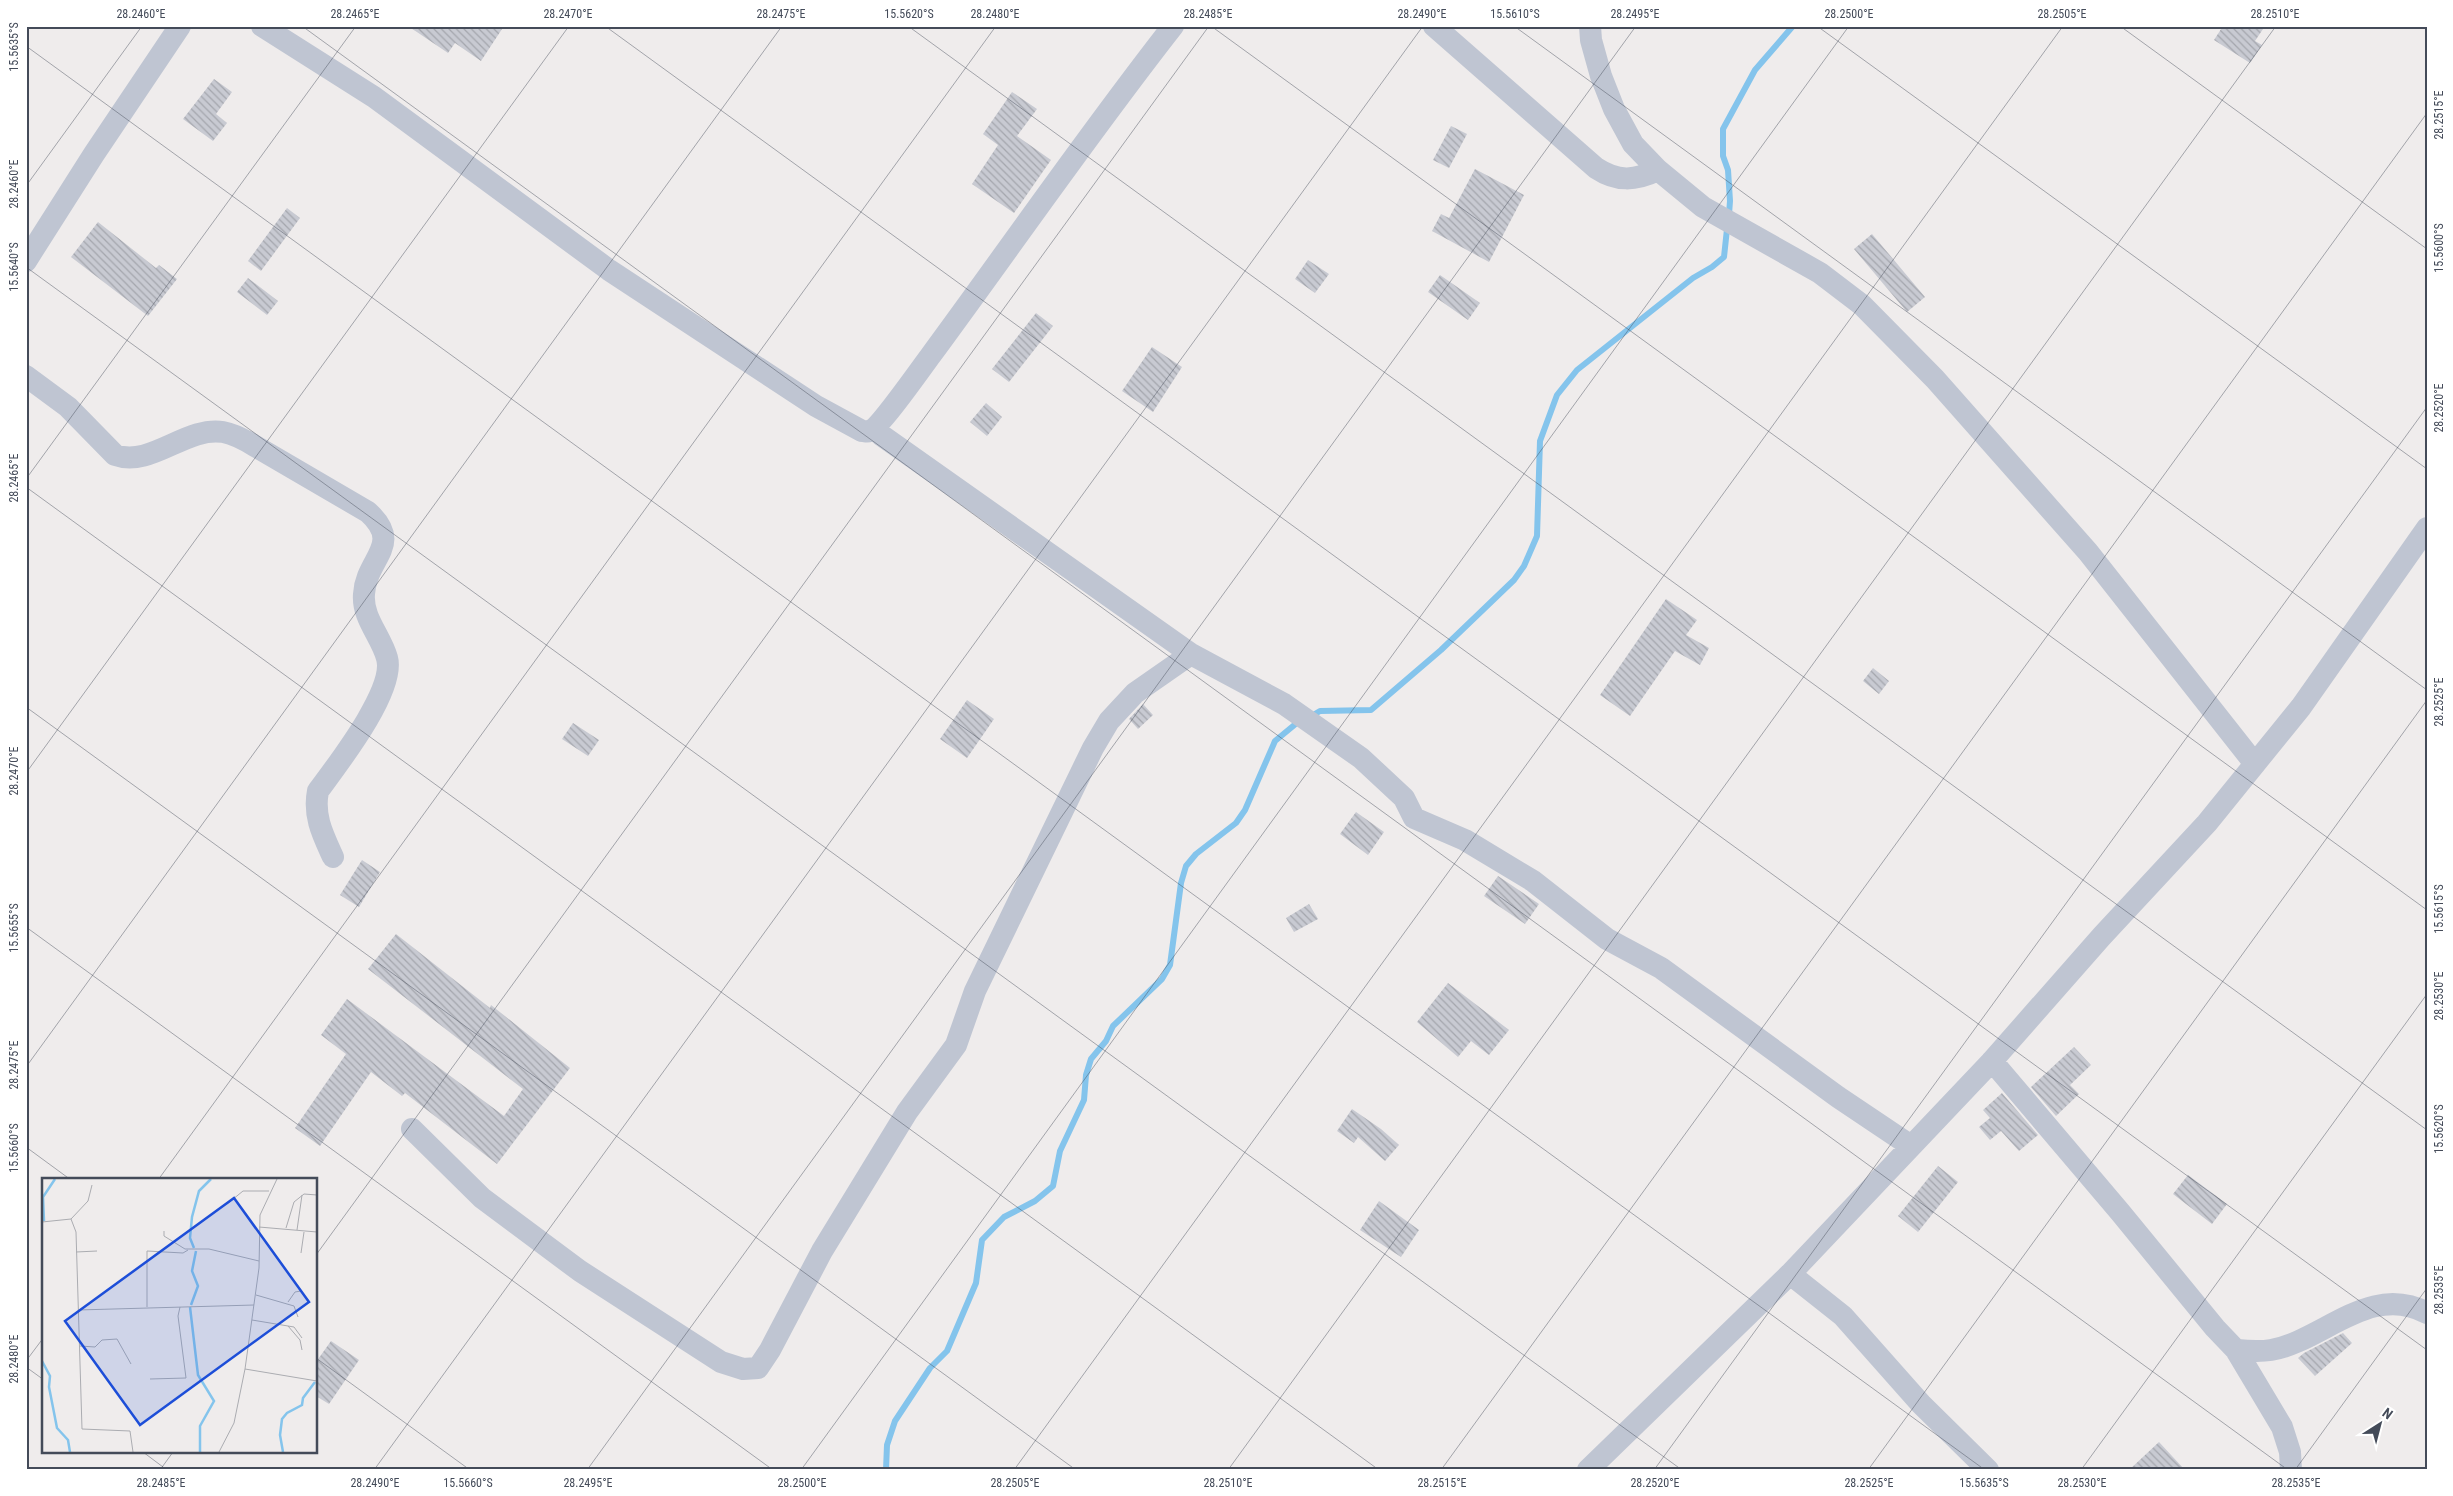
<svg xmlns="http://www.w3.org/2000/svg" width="2453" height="1496" font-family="'Roboto Condensed',sans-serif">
<defs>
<pattern id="building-back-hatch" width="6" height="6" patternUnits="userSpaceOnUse" patternTransform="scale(1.25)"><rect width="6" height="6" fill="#c8cad2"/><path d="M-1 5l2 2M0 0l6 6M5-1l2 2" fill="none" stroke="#a4a6ad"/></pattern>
</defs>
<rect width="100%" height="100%" fill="#efecec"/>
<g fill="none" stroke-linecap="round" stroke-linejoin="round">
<path stroke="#84c4ec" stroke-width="6" d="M1729 214 1730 201 1728 170 1723 156V129L1755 70 1793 26
M1315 714 1320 711 1371 710 1441 650 1514 580 1524 566 1537 536 1540 441 1557 395 1577 370 1693 278 1712 267 1724 257 1727 229
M886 1470 887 1445 895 1421 930 1368 947 1351 976 1283 982 1240 1004 1217 1035 1201 1053 1186 1060 1151 1084 1100 1086 1075 1091 1059 1106 1041 1113 1026 1162 979 1170 965 1181 883 1186 866 1196 854 1236 823 1245 810 1275 741 1298 722"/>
</g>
<path fill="url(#building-back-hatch)" d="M408 26H504L481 61 455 43 448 53Z
M2223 26H2265L2255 41 2262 45 2250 63 2214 40Z
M214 79 232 92 216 114 227 123 213 141 183 119Z
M1012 92 1037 109 1017 136 1051 160 1014 213 972 184 998 145 983 134Z
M1451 126 1467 134 1449 168 1433 160Z
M1475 169 1524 195 1489 262 1432 231 1441 214 1449 218Z
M287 208 300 218 261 271 248 261Z
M98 222 156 268 159 265 177 279 148 316 71 257Z
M1872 234 1925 297 1907 312 1854 249Z
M1308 260 1329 274 1315 293 1295 279Z
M1440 275 1480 303 1468 320 1428 292Z
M248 278 278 301 267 315 237 292Z
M1036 313 1053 326 1009 382 992 369Z
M1152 347 1182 367 1153 412 1122 391Z
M986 403 1002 417 987 436 970 422Z
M1666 599 1697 620 1686 635 1709 648 1700 665 1675 651 1630 716 1600 695Z
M1873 668 1889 681 1879 694 1863 681Z
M967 700 994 719 967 758 940 739Z
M1143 704 1153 715 1138 729 1129 719Z
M573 723 599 740 588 756 562 739Z
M1356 812 1384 832 1368 855 1340 834Z
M362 860 380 872 359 907 340 895Z
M1498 876 1539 904 1525 924 1484 896Z
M1309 904 1318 919 1294 932 1286 918Z
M396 934 490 1008 491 1005 570 1068 497 1164 405 1093 402 1096 371 1072 320 1146 295 1128 346 1054 321 1035 347 999 504 1116 523 1089 368 969Z
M1448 983 1509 1030 1489 1055 1471 1041 1458 1057 1417 1022Z
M2074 1047 2091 1065 2070 1085 2079 1094 2056 1116 2031 1087Z
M2002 1093 2038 1135 2019 1151 2001 1131 1990 1140 1979 1127 1990 1118 1983 1110Z
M1352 1109 1381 1129 1399 1145 1385 1161 1358 1137 1354 1143 1337 1131Z
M1938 1166 1958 1182 1918 1232 1898 1216Z
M2188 1175 2227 1204 2212 1224 2173 1194Z
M1379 1201 1419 1230 1401 1257 1360 1230Z
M2343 1333 2352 1343 2315 1376 2298 1358 2304 1353Z
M331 1341 359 1360 329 1404 316 1396V1362Z
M2159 1442 2185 1470H2129Z"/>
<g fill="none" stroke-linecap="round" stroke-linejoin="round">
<path stroke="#bfc5d2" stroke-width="22" d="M262 26 374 97 609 270 816 406 862 431C865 431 867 432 870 431 880 427 922 367 931 355 1012 245 1089 133 1173 26
M1434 26 1596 168C1617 182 1635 181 1658 170
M1590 26 1591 40 1601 76 1614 109 1633 144 1658 170 1703 207 1820 273 1862 305 1935 379 2088 552 2255 764
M26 261 94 154 180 26
M26 376 68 407 115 455C151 468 186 426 223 432 234 434 245 440 255 446L368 512C404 545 366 558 364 594 362 618 381 636 387 658 396 690 337 765 318 791 313 816 323 835 333 857
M877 426 881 435 1191 654 1284 704 1361 758 1404 798 1414 818 1465 840 1533 881 1607 939 1661 968 1838 1097 1911 1146
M1992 1061 2120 1212 2215 1328 2236 1350 2282 1427 2290 1452 2291 1470
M412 1129 482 1198 580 1271 721 1362 743 1369 758 1368 770 1350 822 1251 907 1112 956 1045 975 991 1093 748 1109 721 1135 693 1191 654
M1790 1274 1843 1316 1921 1404 1988 1470
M2236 1350C2248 1351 2259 1352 2271 1350 2323 1341 2370 1282 2427 1313
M1588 1470 1790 1274 1992 1061 2102 936 2207 823 2301 707 2427 528"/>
</g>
<path fill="none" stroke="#444b59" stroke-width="1" stroke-opacity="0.45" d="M302 26 2288 1470M605 26 2427 1350M908 26 2427 1130M1211 26 2427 910M1514 26 2427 690M1817 26 2427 469M2120 26 2427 249M2423 26 2427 29M26 46 1985 1470M26 186 142 26M26 267 1682 1470M26 479 356 26M26 487 1379 1470M26 707 1076 1470M26 773 569 26M26 927 773 1470M26 1067 782 26M26 1147 71 1180M158 1180 996 26M316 1255 1209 26M316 1358 470 1470M26 1361 44 1337M26 1367 44 1380M143 1452 167 1470M160 1470 173 1452M374 1470 1423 26M587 1470 1636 26M801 1470 1849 26M1014 1470 2063 26M1228 1470 2276 26M1441 1470 2427 113M1654 1470 2427 407M1868 1470 2427 700M2081 1470 2427 994M2295 1470 2427 1288"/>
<g transform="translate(42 1178)">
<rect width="275" height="275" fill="#efecec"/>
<path fill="none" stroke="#84c4ec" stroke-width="2.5" d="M2 43 1 19 13 1M152 70 148 60 150 39 157 13 169 1M149 127 156 108 150 93 154 73M148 129 156 197 172 223 158 248V274M0 183 8 198 7 209 15 250 26 262 28 274M241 274 238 257 240 241 245 235 260 227 261 220 273 204"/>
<path fill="none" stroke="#abacb1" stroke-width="1" d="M185 26 201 13H227M29 41 34 54 40 251 88 253 91 274M0 44 29 41 46 23 50 7M217 49 275 54M244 50 252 24 262 16 275 17M255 52 260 17M122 53V58L143 71H167L217 83M34 74 55 73M259 75 262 54M214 117 252 128 256 139M246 124 253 114 259 113M105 129V73L141 75 146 72M36 132 212 127M210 142 252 149 260 160M246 148 258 162 260 172M38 168 53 169 60 162 75 161 89 186M203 191 275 203M108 201 144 200 136 138 138 129M177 274 192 245 203 191 217 90 218 37 235 1"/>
<path fill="#1d4ed8" fill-opacity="0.15" stroke="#1d4ed8" stroke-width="2.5" d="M192 20 267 124 98 247 23 143Z"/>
<rect width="275" height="275" fill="none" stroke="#444b59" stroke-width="2.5"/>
</g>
<rect width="2453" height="1496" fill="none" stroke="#ffffff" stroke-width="55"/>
<g transform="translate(2380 1424) rotate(36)" stroke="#ffffff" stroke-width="4" paint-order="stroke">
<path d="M0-4L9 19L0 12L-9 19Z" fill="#444b59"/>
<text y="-8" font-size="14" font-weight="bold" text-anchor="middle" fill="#444b59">N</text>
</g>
<rect x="28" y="28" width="2398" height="1440" fill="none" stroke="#444b59" stroke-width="2"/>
<g font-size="12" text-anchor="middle" fill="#444b59">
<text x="141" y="18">28.2460°E</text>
<text x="355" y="18">28.2465°E</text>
<text x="568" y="18">28.2470°E</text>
<text x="781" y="18">28.2475°E</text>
<text x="909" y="18">15.5620°S</text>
<text x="995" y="18">28.2480°E</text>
<text x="1208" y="18">28.2485°E</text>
<text x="1422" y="18">28.2490°E</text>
<text x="1515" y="18">15.5610°S</text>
<text x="1635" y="18">28.2495°E</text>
<text x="1849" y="18">28.2500°E</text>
<text x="2062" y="18">28.2505°E</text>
<text x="2275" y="18">28.2510°E</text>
<text transform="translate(14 47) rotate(-90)" y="4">15.5635°S</text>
<text transform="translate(2439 115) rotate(-90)" y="4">28.2515°E</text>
<text transform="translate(14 184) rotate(-90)" y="4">28.2460°E</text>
<text transform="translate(2439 248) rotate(-90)" y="4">15.5600°S</text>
<text transform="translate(14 267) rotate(-90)" y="4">15.5640°S</text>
<text transform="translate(2439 408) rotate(-90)" y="4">28.2520°E</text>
<text transform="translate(14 478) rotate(-90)" y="4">28.2465°E</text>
<text transform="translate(2439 702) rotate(-90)" y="4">28.2525°E</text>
<text transform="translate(14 771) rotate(-90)" y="4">28.2470°E</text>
<text transform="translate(2439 909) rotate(-90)" y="4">15.5615°S</text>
<text transform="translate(14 928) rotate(-90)" y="4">15.5655°S</text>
<text transform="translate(2439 996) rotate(-90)" y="4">28.2530°E</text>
<text transform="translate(14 1065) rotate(-90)" y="4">28.2475°E</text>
<text transform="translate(2439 1129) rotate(-90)" y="4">15.5620°S</text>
<text transform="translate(14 1148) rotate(-90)" y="4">15.5660°S</text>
<text transform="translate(2439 1290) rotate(-90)" y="4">28.2535°E</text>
<text transform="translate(14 1359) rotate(-90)" y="4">28.2480°E</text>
<text x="161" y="1487">28.2485°E</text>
<text x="375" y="1487">28.2490°E</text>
<text x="468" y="1487">15.5660°S</text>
<text x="588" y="1487">28.2495°E</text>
<text x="802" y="1487">28.2500°E</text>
<text x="1015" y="1487">28.2505°E</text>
<text x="1228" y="1487">28.2510°E</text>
<text x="1442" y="1487">28.2515°E</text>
<text x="1655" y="1487">28.2520°E</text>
<text x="1869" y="1487">28.2525°E</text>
<text x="1984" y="1487">15.5635°S</text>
<text x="2082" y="1487">28.2530°E</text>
<text x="2296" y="1487">28.2535°E</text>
</g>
</svg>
